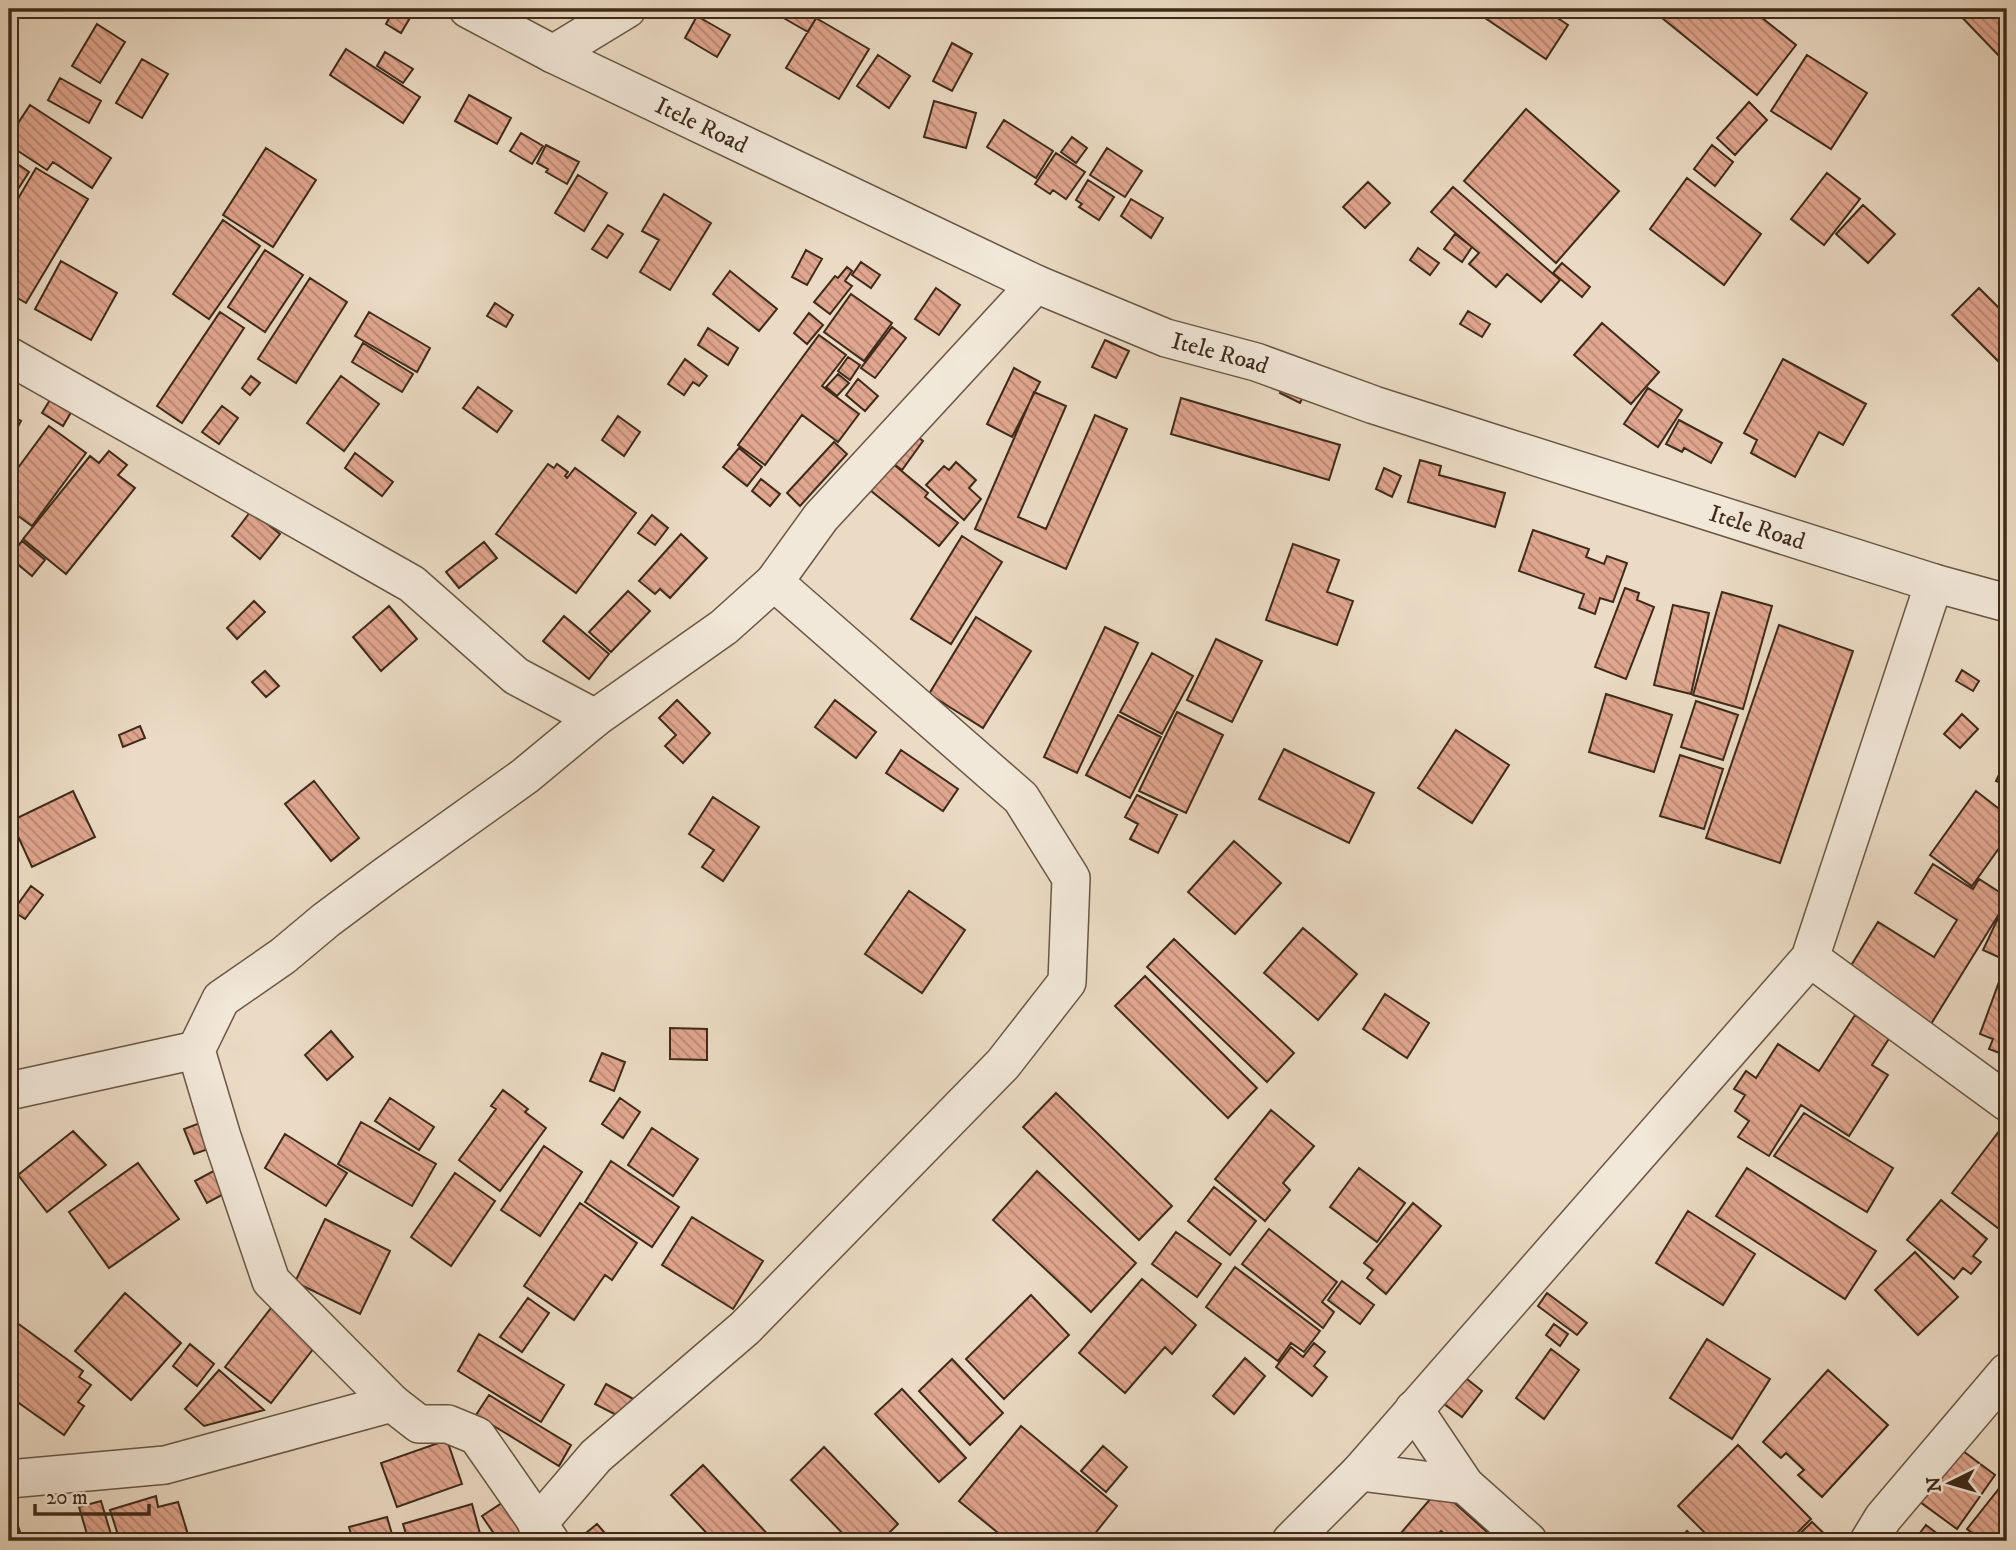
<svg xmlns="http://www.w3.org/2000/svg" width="2016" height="1550" font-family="'IM FELL DW Pica',serif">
<defs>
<pattern id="building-back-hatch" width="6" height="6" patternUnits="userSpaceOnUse" patternTransform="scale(1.75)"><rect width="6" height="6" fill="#e1a68f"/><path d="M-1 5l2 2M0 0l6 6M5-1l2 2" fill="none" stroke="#b88774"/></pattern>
</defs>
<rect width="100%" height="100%" fill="#ebdbc4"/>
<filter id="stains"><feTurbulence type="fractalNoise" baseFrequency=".00286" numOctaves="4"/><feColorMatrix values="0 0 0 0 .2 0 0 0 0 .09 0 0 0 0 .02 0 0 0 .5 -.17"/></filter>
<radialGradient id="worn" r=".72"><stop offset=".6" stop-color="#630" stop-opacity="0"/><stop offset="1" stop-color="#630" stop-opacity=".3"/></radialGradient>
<path fill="url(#building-back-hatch)" stroke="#3e2b1a" stroke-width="2" d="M394 9 414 11 401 33 386 24Z
M784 9H809L818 15 808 32 780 16Z
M817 9H840L835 18Z
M1482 9H1544L1568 25 1546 59 1479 14Z
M1572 9H1589L1585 16Z
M1651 9H1751L1796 45 1757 95Z
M1954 9H2007V51L2001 58Z
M697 16 730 35 717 57 685 38Z
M816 18 869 49 839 99 786 68Z
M97 24 125 42 100 83 72 66Z
M952 43 972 54 952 91 933 81Z
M346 49 420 97 403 123 330 75Z
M385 52 413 69 403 83 377 66Z
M878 55 910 76 889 108 857 86Z
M1807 55 1867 93 1831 149 1771 111Z
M142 59 168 74 142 118 116 103Z
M60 78 101 101 89 123 48 100Z
M469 95 511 118 497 144 455 121Z
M934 101 976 113 966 148 924 137Z
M1749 102 1767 120 1735 155 1717 138Z
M30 105 111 158 92 188 53 162 47 170 9 145V137Z
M1526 109 1619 191 1556 263 1464 181Z
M1004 120 1053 151 1036 178 987 147Z
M521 133 543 146 532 164 510 151Z
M1072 137 1087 148 1076 163 1061 152Z
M546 145 579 162 567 184 546 172 548 169 537 163Z
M1712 145 1733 162 1715 186 1694 169Z
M266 148 316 180 273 247 223 215Z
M1107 148 1142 171 1125 197 1090 175Z
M1056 153 1085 172 1066 199 1053 190 1050 194 1035 184Z
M9 158 29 172 9 203Z
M36 168 88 199 26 303 9 293V214Z
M1827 173 1860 199 1824 245 1791 219Z
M578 175 607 193 584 231 555 213Z
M1687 178 1761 234 1724 285 1650 229Z
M1088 180 1114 197 1099 220 1079 207 1082 204 1076 200Z
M1368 182 1390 203 1365 228 1343 207Z
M1453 187 1560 280 1541 302 1507 274 1496 287 1469 264 1479 253 1431 212Z
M664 194 711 223 670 290 640 272 659 240 642 231Z
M1131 199 1163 218 1151 238 1121 216Z
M1863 205 1895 234 1868 263 1836 234Z
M223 220 260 246 209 319 173 294Z
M608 225 623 234 607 258 592 249Z
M1455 234 1472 247 1462 262 1444 249Z
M1418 248 1439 263 1430 275 1410 260Z
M265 250 303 275 265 332 228 307Z
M806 250 822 259 807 285 792 277Z
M61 261 117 293 91 340 35 309Z
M861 262 880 275 871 288 852 275Z
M1562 263 1590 287 1582 297 1553 273Z
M847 267 852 271 845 281 852 286 830 314 814 302 835 276 838 278Z
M730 271 777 309 759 331 713 294Z
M310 278 347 302 296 383 258 359Z
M936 288 960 305 939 335 915 319Z
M1979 288 2007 316V370L1952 315Z
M851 294 892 323 864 361 824 332Z
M495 303 513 315 506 327 487 316Z
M1468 311 1490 324 1482 337 1460 324Z
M220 312 244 328 182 423 157 406Z
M369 312 430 348 417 372 355 336Z
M809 313 823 325 807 344 794 333Z
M1602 323 1659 372 1631 404 1574 355Z
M892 327 906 338 875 378 861 368Z
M708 328 738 348 728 365 698 345Z
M819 335 846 355 822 386 859 414 838 442 802 415 765 465 738 445Z
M1105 340 1129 351 1116 378 1092 367Z
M363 343 413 374 402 392 352 362Z
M848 357 860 365 850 380 838 371Z
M685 359 707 376 699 386 693 382 684 395 668 384Z
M1783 359 1866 404 1843 445 1819 432 1795 477 1751 453 1757 440 1744 433Z
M1014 368 1040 382 1012 437 987 424Z
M838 374 849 383 837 396 826 387Z
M251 376 260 383 250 395 242 388Z
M341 376 379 404 344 451 307 423Z
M858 379 878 396 865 411 846 395Z
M1287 379 1307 389 1300 403 1280 393Z
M478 387 512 411 497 432 463 408Z
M1648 388 1682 410 1658 447 1624 424Z
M56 390 77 402 63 426 42 413Z
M1034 392 1066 406 1018 517 1046 529 1095 415 1127 429 1066 569 975 529Z
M1181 398 1340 445 1329 480 1171 434Z
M222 406 238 418 219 444 202 432Z
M9 414 21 421 9 444Z
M618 416 640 432 624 456 602 440Z
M1679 420 1722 443 1711 463 1684 448 1682 452 1666 444Z
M49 426 86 453 32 526 9 509V480Z
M909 430 923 441 902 470 887 459Z
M834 442 847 454 800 506 787 493Z
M739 448 762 467 747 486 723 467Z
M109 451 127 465 118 475 135 488 66 574 23 539 90 456 99 463Z
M355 453 393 482 382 496 345 468Z
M1420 460 1441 466 1439 475 1505 493 1495 527 1408 502Z
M956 462 976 480 969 488 981 499 964 520 926 485 944 466 949 470Z
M892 463 928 493 925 497 958 523 939 546 870 490Z
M548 464 554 468 557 464 568 472 565 476 567 478 575 468 636 513 576 593 496 534Z
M1384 468 1401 476 1392 497 1376 489Z
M761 479 780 494 770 506 752 491Z
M251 511 280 534 260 559 232 536Z
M652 515 668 528 655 545 638 533Z
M9 522 18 528 9 542Z
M1533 530 1589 549 1586 557 1604 564 1607 556 1627 563 1613 602 1600 598 1595 614 1579 608 1584 594 1519 571Z
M681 534 707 558 670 598 660 589 655 594 639 581Z
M962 536 1002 562 951 644 911 619Z
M22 541 45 560 32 576 9 557Z
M484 542 497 558 459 588 446 572Z
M1293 544 1339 560 1327 592 1353 601 1337 645 1266 620Z
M1625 588 1639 593 1637 600 1654 607 1626 679 1595 667Z
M628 591 650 611 611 652 589 632Z
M1722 592 1772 606 1743 709 1693 695Z
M254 601 265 612 237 639 227 628Z
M1673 605 1709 613 1691 694 1654 685Z
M389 606 417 639 381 671 353 637Z
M564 616 609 654 589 679 543 641Z
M976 617 1031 651 983 728 929 694Z
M1779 625 1853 651 1780 863 1706 838Z
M1105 627 1138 643 1077 773 1044 757Z
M1216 639 1262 661 1232 722 1187 700Z
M1152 653 1193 676 1162 734 1120 712Z
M1962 670 1979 681 1973 691 1956 681Z
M265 671 279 686 266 697 252 682Z
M1606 694 1672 715 1654 772 1589 752Z
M677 700 710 733 683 763 665 746 676 735 659 718Z
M835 700 876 732 856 758 815 727Z
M1696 701 1738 715 1723 760 1681 747Z
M1177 712 1223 735 1186 813 1139 791Z
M1962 714 1978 729 1960 748 1944 734Z
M1118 715 1161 737 1130 798 1086 775Z
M140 726 145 738 123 747 119 735Z
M1456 730 1509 765 1472 823 1418 788Z
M1284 749 1374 793 1349 843 1259 799Z
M901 750 958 789 943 811 886 773Z
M1680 755 1723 769 1704 829 1660 816Z
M2007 758V786L1996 781Z
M314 781 359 838 331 861 285 804Z
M73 791 95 837 32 867 11 821Z
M1976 791 2007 815V837L1972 886 1930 855Z
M1137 795 1177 815 1158 853 1130 839 1138 824 1125 817Z
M713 797 759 827 723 881 702 867 714 850 689 834Z
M1234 841 1281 883 1235 934 1188 892Z
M1933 864 1973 889 1979 879 2007 897V901L1931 1024 1847 972 1878 922 1934 957 1957 920 1915 893Z
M31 886 43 895 25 919 13 911Z
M909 891 965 930 922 993 865 954Z
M2007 899V961L1983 950Z
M1303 928 1357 974 1318 1020 1264 973Z
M1174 939 1294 1053 1267 1082 1147 967Z
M2003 971 2007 973V1056L1989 1049 1993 1039 1980 1034Z
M1145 976 1257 1088 1228 1118 1115 1006Z
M1385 994 1429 1023 1407 1058 1363 1029Z
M1855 1015 1890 1037 1872 1065 1888 1075 1849 1136 1801 1105 1769 1156 1738 1137 1749 1121 1735 1111 1745 1095 1734 1089 1746 1071 1756 1078 1778 1044 1819 1071Z
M670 1028 707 1029V1060L670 1059Z
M331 1031 353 1057 327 1080 305 1055Z
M602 1053 625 1062 614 1091 590 1081Z
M503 1090 528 1109 525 1112 546 1128 500 1191 459 1160 496 1109 491 1106Z
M1056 1093 1172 1206 1139 1240 1023 1127Z
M390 1098 434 1127 419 1150 375 1121Z
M620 1098 640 1112 623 1138 602 1124Z
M1271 1110 1314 1146 1283 1183 1290 1190 1265 1221 1215 1179Z
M1804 1113 1893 1168 1867 1212 1774 1156Z
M208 1120 217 1146 194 1154 184 1129Z
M361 1122 436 1164 412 1206 338 1164Z
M652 1128 698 1159 673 1196 628 1165Z
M2000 1130 2007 1136V1235L1952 1193Z
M73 1131 106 1165 47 1212 18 1175Z
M285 1134 347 1173 326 1206 265 1168Z
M544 1146 582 1172 540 1236 501 1210Z
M611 1161 679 1207 652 1247 585 1202Z
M138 1163 179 1219 109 1268 69 1212Z
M219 1168 231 1190 207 1203 195 1181Z
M1359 1168 1405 1203 1377 1242 1330 1207Z
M1747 1168 1876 1251 1845 1299 1716 1216Z
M1037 1171 1136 1263 1091 1312 993 1220Z
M455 1173 495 1201 451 1266 411 1237Z
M1214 1187 1256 1221 1230 1255 1188 1221Z
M1941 1200 1987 1239 1973 1256 1981 1262 1971 1274 1963 1268 1954 1279 1907 1240Z
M580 1203 637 1243 612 1280 605 1275 574 1320 524 1286Z
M1413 1203 1441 1226 1386 1294 1367 1278 1373 1270 1364 1263Z
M1688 1211 1755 1254 1723 1305 1656 1263Z
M692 1217 763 1261 733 1309 662 1265Z
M325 1219 390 1251 360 1314 295 1282Z
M1269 1229 1337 1282 1322 1302 1334 1312 1323 1328 1242 1264Z
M1176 1232 1221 1264 1197 1297 1152 1264Z
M1915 1252 1958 1297 1918 1335 1875 1290Z
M1235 1267 1320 1331 1304 1352 1291 1343 1278 1361 1206 1307Z
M1142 1279 1196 1325 1172 1354 1165 1347 1125 1393 1079 1353Z
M1342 1281 1374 1305 1360 1324 1328 1300Z
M125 1293 181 1343 131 1400 75 1351Z
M1547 1293 1587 1323 1577 1335 1538 1306Z
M1031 1295 1069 1335 1004 1399 966 1359Z
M528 1298 549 1313 522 1352 500 1337Z
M275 1303 321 1339 271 1403 225 1367Z
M9 1317 83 1371 79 1377 91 1385 78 1402 84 1406 64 1435 9 1396Z
M1554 1324 1568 1334 1560 1346 1546 1335Z
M479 1334 564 1385 541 1422 458 1371Z
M1707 1339 1770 1379 1732 1439 1670 1398Z
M1314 1343 1325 1352 1314 1366 1327 1377 1312 1396 1276 1367 1291 1347 1303 1357Z
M190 1344 214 1364 197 1386 173 1366Z
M1551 1349 1579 1370 1544 1419 1516 1398Z
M1245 1358 1265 1376 1234 1414 1213 1396Z
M952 1359 1003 1413 970 1445 919 1391Z
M219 1370 264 1410 204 1426 185 1409Z
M1828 1370 1888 1425 1822 1497 1798 1475 1804 1470 1786 1453 1781 1458 1763 1442Z
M1458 1372 1482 1391 1462 1417 1437 1399Z
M606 1384 637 1401 626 1420 595 1404Z
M902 1389 966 1458 939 1482 875 1414Z
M489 1395 571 1445 559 1466 476 1415Z
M1021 1426 1117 1506 1089 1541H1008L959 1501Z
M447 1440 462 1484 397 1507 381 1463Z
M1738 1445 1811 1519 1789 1541H1713L1678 1506Z
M1103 1446 1127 1467 1106 1492 1081 1471Z
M824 1447 898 1524 881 1541H850L791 1480Z
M1959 1448 1995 1475 1957 1529 1920 1502Z
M703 1465 774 1541H714L671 1495Z
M2005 1481 2007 1483V1541H1982L1967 1529Z
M1439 1489 1497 1541H1452L1441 1531 1432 1541H1394Z
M156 1496 158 1507 178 1502 190 1541H120L110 1510Z
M101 1501 113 1541H89L79 1507Z
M502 1503 526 1541H499L482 1516Z
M472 1504 482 1541H408L403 1524Z
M387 1517 394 1541H353L349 1527Z
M1812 1522 1832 1541H1792Z
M17 1523 23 1541H9V1526Z
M597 1524 612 1541H576Z
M1926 1525 1947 1541H1914Z
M1687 1531 1697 1541H1677Z"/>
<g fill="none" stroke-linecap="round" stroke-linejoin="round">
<g stroke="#695744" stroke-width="40">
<g id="minor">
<path id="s1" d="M468 9 553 54 1036 284 1166 338 1256 362 1374 405 1502 446 1934 583 2007 603"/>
<path d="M553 54 627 9"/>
<path d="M9 356 412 584 516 676 595 718"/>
<path d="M1810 958 2007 1102"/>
<path d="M9 1091 196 1050"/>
<path d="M1414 1409 1465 1485 1528 1541"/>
<path d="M1360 1472 1465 1485"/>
<path d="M9 1479 165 1465 392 1403"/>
<path d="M537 1525 596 1456 745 1328 1003 1064 1067 982 1071 878 1021 798 774 582"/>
<path d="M550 1541 477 1436 448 1424H419L392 1403 271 1281 222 1137 196 1050 221 999 283 956 326 920 385 876 525 776 595 718 724 627 774 582 821 517 1036 284"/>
<path d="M1291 1541 1360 1472 1810 958 1934 583"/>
<path d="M1869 1541 1883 1518 2007 1372"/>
</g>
</g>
<use href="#minor" stroke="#f2e8d9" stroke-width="37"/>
</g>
<g text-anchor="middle" stroke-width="7" stroke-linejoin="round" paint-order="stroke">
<g font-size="24" fill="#3e2b1a" stroke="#f2e8d9">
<text dy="8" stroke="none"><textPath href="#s1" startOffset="261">Itele Road</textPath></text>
<text dy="8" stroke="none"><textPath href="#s1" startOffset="828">Itele Road</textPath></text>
<text dy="8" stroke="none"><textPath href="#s1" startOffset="1393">Itele Road</textPath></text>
</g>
</g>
<rect width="2016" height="1550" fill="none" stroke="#ebdbc4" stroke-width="35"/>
<rect x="10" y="10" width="1995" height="1529" fill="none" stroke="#3e2b1a" stroke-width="3.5"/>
<rect x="18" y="18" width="1981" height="1515" fill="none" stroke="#3e2b1a" stroke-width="2"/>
<g transform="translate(1950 1483) rotate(265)" stroke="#f2e8d9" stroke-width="5" paint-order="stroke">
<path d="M0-5L12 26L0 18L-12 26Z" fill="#3e2b1a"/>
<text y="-10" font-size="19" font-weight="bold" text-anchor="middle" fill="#3e2b1a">N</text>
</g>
<path d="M35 1504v10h114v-10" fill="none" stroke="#3e2b1a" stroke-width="3.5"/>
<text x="46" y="1504" font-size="21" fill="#3e2b1a" stroke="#f2e8d9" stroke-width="5" paint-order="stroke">20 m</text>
<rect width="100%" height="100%" filter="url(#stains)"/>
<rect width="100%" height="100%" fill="url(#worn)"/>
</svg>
